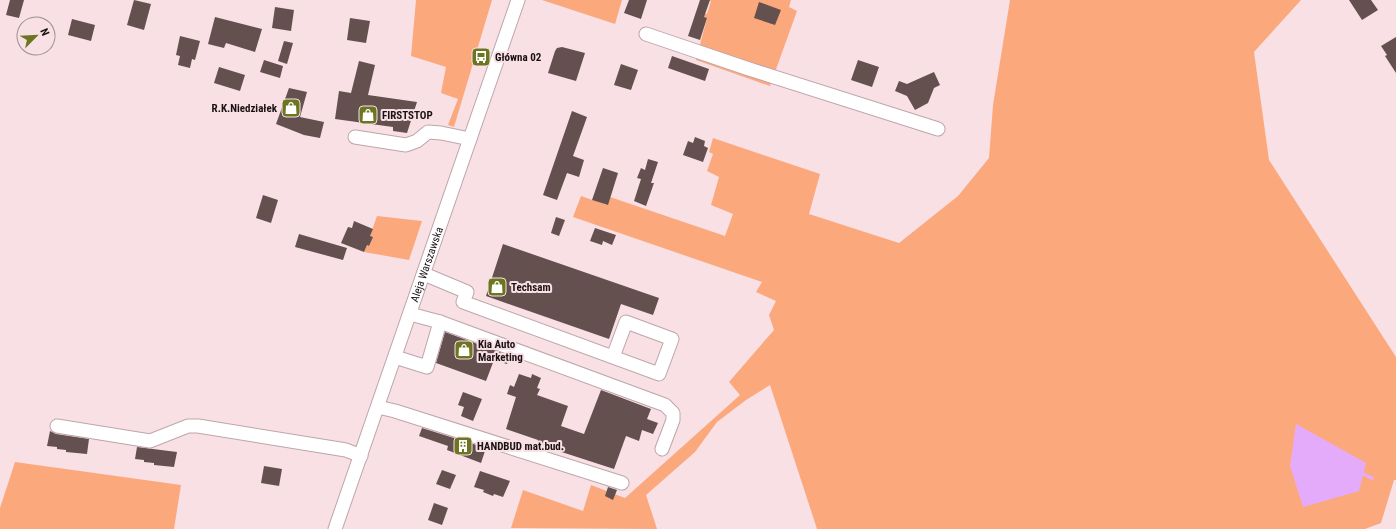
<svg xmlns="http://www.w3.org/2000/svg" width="1396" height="529" font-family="'Roboto Condensed',sans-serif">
<rect width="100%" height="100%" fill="#f8e0e5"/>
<path fill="#fca87d" d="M416 0H492L454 127 448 125 458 99 441 93 446 67 411 56Z
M542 0H622L615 24Z
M708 0H791L789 7 797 11 770 86 696 60 707 18 695 14 698 11 707 14 711 1Z
M1010 0H1301L1254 52 1269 160 1396 357V480H1394L1381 523 1365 529H817L770 385 746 400 717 422 695 452 646 495 657 529 511 528 523 490 583 511 591 485 625 498 740 395 729 382 774 330 769 315 776 301 756 292 762 282 573 217 581 196 607 205 610 197 725 236 733 214 711 205 719 177 707 171 713 154 709 152 713 138 820 174 809 214 899 243 958 196 989 158 993 105Z
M377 216 422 221 409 260 364 252 367 245 369 246 370 236Z
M15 462 181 485 174 529H0V508Z"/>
<path fill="#e5abfb" d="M1296 424 1366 463 1359 491 1303 507 1290 466Z"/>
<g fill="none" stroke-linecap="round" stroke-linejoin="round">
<path stroke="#e5abfb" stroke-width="3.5" d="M1363 474 1372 478"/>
</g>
<path fill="#64504e" d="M10 0H24L19 18 6 15Z
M134 0 151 4 144 30 127 25Z
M629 0H647L641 19 624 13Z
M700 0H710L704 17 707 18 700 40 688 36Z
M1349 0H1371L1378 10 1362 20Z
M759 2 781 10 775 25 754 18Z
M275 7 294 10 291 31 272 28Z
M215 17 262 29 255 52 226 43 224 48 208 44Z
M350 18 370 21 366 43 347 40Z
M72 19 95 25 91 41 68 35Z
M180 36 200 41 195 60 192 59 190 68 178 65 180 56 176 55Z
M1396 37V73L1385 56 1387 55 1381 46Z
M284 41 293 43 287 64 278 61Z
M562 47 585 53 576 81 548 73 555 51 557 48Z
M672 56 709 69 705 81 668 68Z
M264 60 283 66 280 78 260 72Z
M858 60 879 67 872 87 851 80Z
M359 61 375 65 368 95 417 102 407 133 393 131V127L335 119 339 91 351 93Z
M621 64 638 70 631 90 614 85Z
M219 67 245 75 240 91 214 83Z
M934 72 940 85 934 88 928 103 915 110 907 96 895 91 899 81 907 84Z
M289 88 307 92 300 117 324 122 320 138 304 135 276 124Z
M572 111 587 117 573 156 584 160 579 177 567 173 557 200 543 195Z
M695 137 705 141 704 146 708 148 703 162 683 155 688 141 693 143Z
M648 159 658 162 651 183H654L646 206 634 201 641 179 637 178 641 168 645 170Z
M603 168 618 173 608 205 592 200Z
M263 195 278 200 271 223 256 218Z
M556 217 565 220 559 236 551 233Z
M354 221 373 229 370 236 373 237 369 246 367 245 364 252 341 243 348 227 352 228Z
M595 228 616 235 612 245 603 241 602 245 590 241Z
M299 234 347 248 343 260 295 247Z
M503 244 659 298 653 315 621 304 609 339 486 296Z
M445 332 510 356 507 364 494 360 486 381 436 363Z
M519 374 531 378 532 374 541 378 537 388 540 389 537 395 568 406 561 426 584 434 601 390 651 409 647 419 658 423 653 434 642 430 639 441 626 436 614 469 537 444 538 440 506 429 516 397 507 394 510 385 514 387Z
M463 392 482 399 473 421 461 416 464 407 458 405Z
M422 428 486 448 481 463 447 450 448 446 419 436Z
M50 431 56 434 89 439 87 454 66 452V450L57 449V447L47 446Z
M137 447 177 452 174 467 154 465V463L144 462V460L135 459Z
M264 466 282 469 279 486 261 483Z
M442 470 456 475 450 489 436 484Z
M480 471 510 481 503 497 494 494 493 496 483 492 484 490 474 487Z
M608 487 617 490 613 500 605 496Z
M434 503 448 508 442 525 428 520Z"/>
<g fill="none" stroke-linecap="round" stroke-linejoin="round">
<g stroke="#bda6ab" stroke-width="15">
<g id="minor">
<path d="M646 34 746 68 938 129"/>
<path d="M355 137 406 145 417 141 428 132 441 133 470 139"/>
<path d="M424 274 467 292 463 302 659 374 672 339 626 322 613 357"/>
<path d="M410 314 440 322 665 405 673 413V420L662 449"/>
<path d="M395 357 427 367 440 322"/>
<path d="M378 407 395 411 622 483"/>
<path d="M57 426 150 441 188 426H198L346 450 361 456"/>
<path id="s1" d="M335 529 518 0"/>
</g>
</g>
<use href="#minor" stroke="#fff" stroke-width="13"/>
</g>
<defs>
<g id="bus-square" transform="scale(1)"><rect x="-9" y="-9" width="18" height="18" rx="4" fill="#6c7621" stroke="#f8e0e5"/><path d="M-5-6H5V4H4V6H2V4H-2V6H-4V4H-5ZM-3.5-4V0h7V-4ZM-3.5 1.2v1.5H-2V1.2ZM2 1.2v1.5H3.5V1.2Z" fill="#fff"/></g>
<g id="shop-square" transform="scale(1)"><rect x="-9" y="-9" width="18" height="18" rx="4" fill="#6c7621" stroke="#f8e0e5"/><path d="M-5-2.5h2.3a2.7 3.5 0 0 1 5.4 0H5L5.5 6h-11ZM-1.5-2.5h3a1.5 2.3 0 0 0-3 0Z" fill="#fff"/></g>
<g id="building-square" transform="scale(1)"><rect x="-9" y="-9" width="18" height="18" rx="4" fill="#6c7621" stroke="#f8e0e5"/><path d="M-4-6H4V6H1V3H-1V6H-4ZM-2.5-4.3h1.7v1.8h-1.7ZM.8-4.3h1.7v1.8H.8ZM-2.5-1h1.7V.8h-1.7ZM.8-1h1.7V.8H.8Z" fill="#fff"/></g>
</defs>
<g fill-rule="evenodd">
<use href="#bus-square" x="481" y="57"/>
<use href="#shop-square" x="291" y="108"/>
<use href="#shop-square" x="368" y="115"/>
<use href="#shop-square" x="497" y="287"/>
<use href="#shop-square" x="464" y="350"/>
<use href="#building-square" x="463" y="446"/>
</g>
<g text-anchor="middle" stroke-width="4" stroke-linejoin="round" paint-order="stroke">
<g font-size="11" font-weight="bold" fill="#191113" stroke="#f8e0e5" text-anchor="start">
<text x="495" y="61">Główna 02</text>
<text x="277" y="112" text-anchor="end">R.K.Niedziałek</text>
<text x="382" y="119">FIRSTSTOP</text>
<text x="511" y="291">Techsam</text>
<text x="478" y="348">Kia Auto<tspan x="478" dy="13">Marketing</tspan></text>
<text x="477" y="450">HANDBUD mat.bud.</text>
</g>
<g font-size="11" fill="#191113" stroke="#f8e0e5">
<text dy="4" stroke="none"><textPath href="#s1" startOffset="280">Aleja Warszawska</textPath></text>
</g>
</g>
<g transform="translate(36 36) rotate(66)"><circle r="19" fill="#f8e0e5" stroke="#9f8d91"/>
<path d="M0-3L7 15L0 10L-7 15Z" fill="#6c7621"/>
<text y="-6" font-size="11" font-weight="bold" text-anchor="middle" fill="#191113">N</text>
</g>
</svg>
